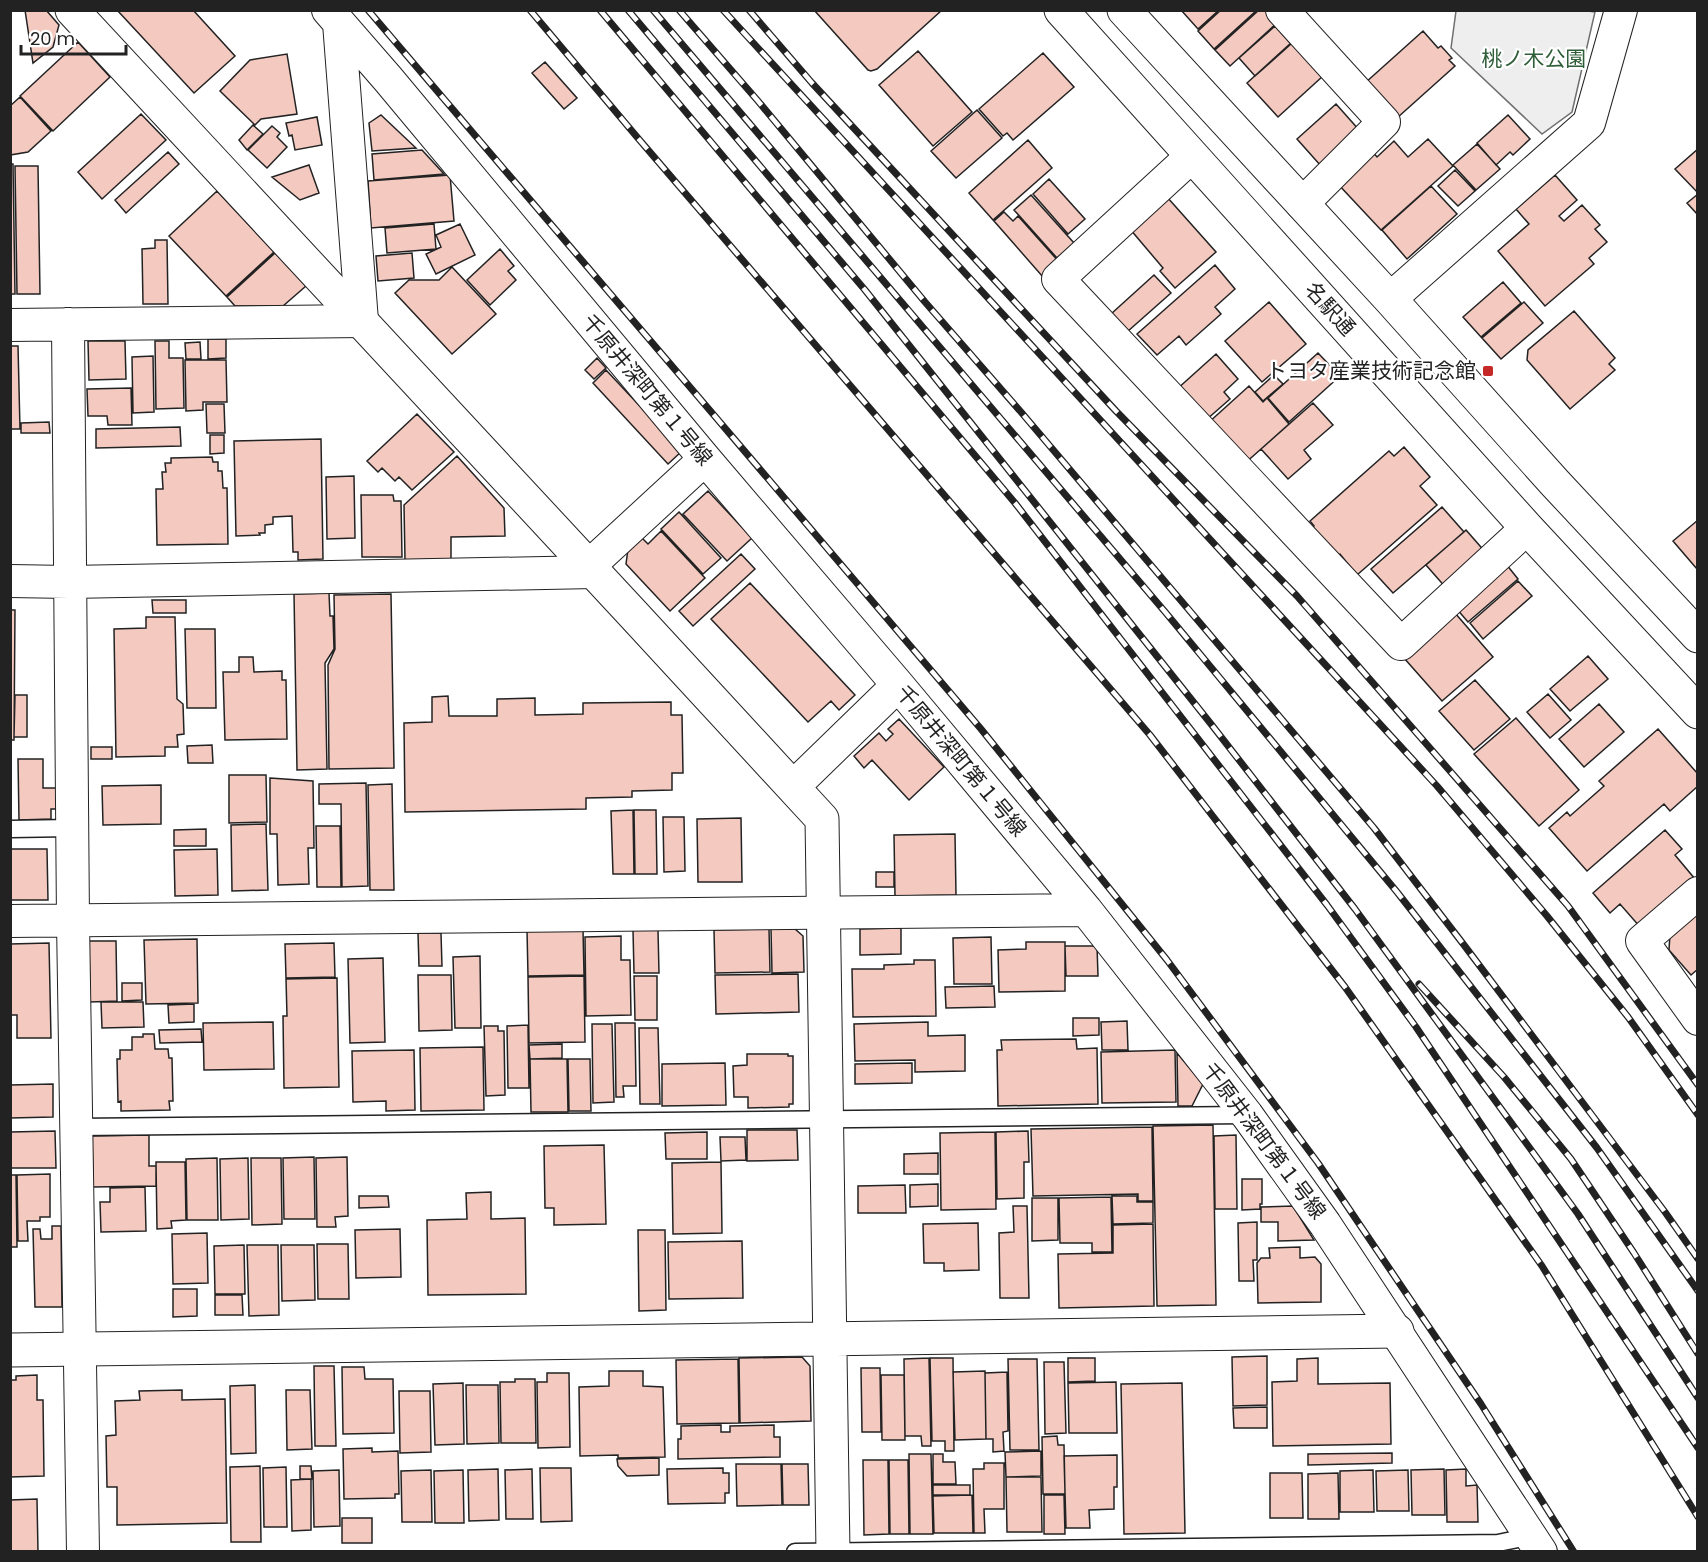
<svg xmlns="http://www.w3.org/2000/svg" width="1708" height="1562" font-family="Poppins,'Noto Sans JP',sans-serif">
<rect width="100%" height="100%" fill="#fff"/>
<path fill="#eee" stroke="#6f6f6f" stroke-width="1.5" d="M1580 10 1595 12 1572 112 1542 134 1451 48 1456 11Z"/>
<path fill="#f3c9c0" stroke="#222" stroke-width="1.5" d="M25 10H46L59 25 53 47 33 63Z
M117 10H193L235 56 194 93Z
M814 10H942L877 69 871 71 868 70Z
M1181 10H1219L1198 29Z
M1221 10H1257L1214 49 1198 31Z
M1259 10H1268L1278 22 1230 66 1215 50Z
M1275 26 1291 44 1255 76 1239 58Z
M1423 31 1438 48 1441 46 1452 58 1449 60 1455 66 1397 118 1365 83Z
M78 42 110 77 53 131 20 96Z
M1292 42 1323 76 1278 117 1247 83Z
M918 51 972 112 933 146 879 85Z
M1043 53 1074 87 1013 140 1007 133 1003 136 979 109Z
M287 54 297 114 261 119 255 125 220 91 250 60Z
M545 62 577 98 564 109 532 73Z
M20 97 51 131 28 152 10 155V106Z
M1336 104 1360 131 1321 166 1297 139Z
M977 110 1002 138 956 178 931 151Z
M141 114 166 140 102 199 78 172Z
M381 115 416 148 372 151 369 123Z
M1508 115 1530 139 1513 155 1510 152 1496 165 1477 143Z
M317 117 322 145 295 150 292 135 289 136 286 123Z
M253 125 263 134 247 150 239 140Z
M272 126 280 133 277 137 287 147 267 168 248 150Z
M1428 139 1453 166 1381 230 1337 183 1372 151 1377 157 1394 141 1408 157Z
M1028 140 1052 168 993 220 969 193Z
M1477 144 1500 169 1476 190 1453 165Z
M1698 149V193L1675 169Z
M422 150 444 174 374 180 372 154Z
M168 152 179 164 126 213 115 200Z
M10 164H13L15 294H10Z
M309 165 319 193 300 200 272 177Z
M15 166H38L40 294H17Z
M1455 170 1475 191 1458 206 1438 186Z
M450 175 454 221 371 228 368 181Z
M1555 175 1577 200 1559 216 1564 221 1582 205 1600 225 1595 229 1607 242 1589 258 1594 264 1545 306 1498 251 1529 224 1516 209Z
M1049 179 1085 219 1068 234 1033 194Z
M1431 186 1457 214 1407 259 1382 230Z
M217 191 274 252 226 296 169 236Z
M1698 194V215L1687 203Z
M1031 195 1074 243 1057 258 1014 210Z
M1167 197 1216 252 1175 288 1160 271 1163 268 1130 229Z
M1004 212 1013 221 1018 216 1060 263 1043 277 994 221Z
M434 224 436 249 387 253 385 228Z
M460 224 475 255 436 274 426 254 441 247 436 235Z
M155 240H167L168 304H143L142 249 155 248Z
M500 249 514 266 508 271 516 280 490 305 467 280Z
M275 253 306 286 283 306H235L227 297Z
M412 253 414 278 378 281 376 256Z
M1215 265 1235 289 1215 307 1221 314 1186 345 1179 336 1157 355 1137 334Z
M452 267 496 314 452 354 395 293 409 280H439Z
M1154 275 1171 293 1127 332 1111 314Z
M1503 282 1521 303 1481 337 1463 317Z
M1269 302 1306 344 1262 382 1225 341Z
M1524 302 1543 323 1501 359 1482 338Z
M1574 311 1615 358 1609 364 1615 370 1570 409 1527 360 1528 350Z
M208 339H226V358L208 359Z
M88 341H125L126 379 89 380Z
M155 341H169V358H183L184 408 156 409Z
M200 342 201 359H186L185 343Z
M10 346H18L20 429H10Z
M1318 353 1340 376 1289 422 1268 398Z
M1216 354 1238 379 1224 392 1230 399 1206 420 1176 390Z
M153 356 154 412 133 413 132 357Z
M597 358 606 368 594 379 585 370Z
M185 360H226L227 402H203V410L186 411Z
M606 370 682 451 668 464 593 383Z
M1274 375 1283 384 1263 401 1255 392Z
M1249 386 1263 402 1267 398 1289 424 1243 465 1207 424Z
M131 388 132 425H108L107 416H88L87 389Z
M1313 403 1333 425 1304 450 1311 459 1288 479 1261 449Z
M206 404H224L225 433H207Z
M417 414 454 452 412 490 399 477 395 481 382 468 378 472 367 461Z
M49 422 50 433H21V423Z
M180 427 181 446 96 448V429Z
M210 435H224V453L210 454Z
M321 439 323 559 298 560V552H293L292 516 273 517V524L265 525V533H259L260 535 236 536 234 441Z
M1404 447 1430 477 1420 486 1437 505 1357 575 1340 554 1332 562 1306 533 1314 526 1310 521 1389 451 1394 456Z
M457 456 504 508 505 536 451 537V559L405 560 404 505Z
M212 457 213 462H218V471H222L223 488H227L228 544 157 545 156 489H163L162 472H166L165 463H171V458Z
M354 476 355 538 327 539 326 477Z
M708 491 752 538 727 561 683 514Z
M361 495H393L394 501H401L402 557H362Z
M1442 507 1464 532 1393 593 1371 569Z
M679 512 721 558 703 574 661 529Z
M1698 520V569H1697L1673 541Z
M1466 530 1487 554 1447 589 1426 565Z
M661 531 705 578 670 611 626 564 628 549 641 537 648 544Z
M741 554 755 569 693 626 679 611Z
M1506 564 1518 579 1468 622 1456 608Z
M1518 581 1532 596 1483 639 1470 623Z
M750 583 855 695 839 710 831 701 808 722 711 619Z
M329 593 330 616H333L334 649 325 663 327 769 297 770 294 594Z
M391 594 394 768 329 769 328 665 335 649 334 595Z
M152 600H186V613H153Z
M10 610H15L14 740H10Z
M1455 613 1493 657 1442 701 1404 658Z
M146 617H175L177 699 183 704 184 734 177 735 178 747H165V756L116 757 114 629 146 628Z
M185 629H215L216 708H187Z
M1588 656 1608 679 1570 711 1550 689Z
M239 657H253L254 672 282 671V680H286L287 739 225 740 223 672H239Z
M1475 680 1510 719 1474 750 1439 711Z
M1548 694 1571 720 1550 738 1527 712Z
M15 695H27V737H14Z
M448 696 449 716H497V699L535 698V715L583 714V703L671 702V715H682L683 773H672V790L632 791V797L586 798V809L405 812 404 723 432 722V697Z
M1599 704 1624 732 1584 767 1559 739Z
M1516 718 1579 790 1539 826 1474 754Z
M899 719 944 767 909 800 872 760 864 768 854 756 879 733 886 741 893 734 888 729Z
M1658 729 1698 774V786L1670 811 1664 804 1587 871 1549 828 1567 812 1570 816 1604 786 1599 781Z
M212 745 213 763H188L187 746Z
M91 747H112V759H91Z
M18 759H43V788H56L57 809H51V819L19 820Z
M229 775H266L267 822 229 823Z
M270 778 313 781 314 848H308L309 884 278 885 277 834H270Z
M366 783 368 886 342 887 341 804H319V784Z
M392 784 394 890H370L368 785Z
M161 785V824L103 825 102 786Z
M633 810 634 874H613L611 811Z
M634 810H656L657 874H635Z
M663 817H684L685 871 664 872Z
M741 818 742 882H698L697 819Z
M266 824 268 890 232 891 231 825Z
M316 826H340L341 887H317Z
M206 829V846H174V830Z
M1665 830 1682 849 1675 855 1695 879 1640 927 1620 904 1610 913 1593 893Z
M955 834 956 895 895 896 894 835Z
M10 849H47L48 900H10Z
M217 849 218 895 175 896 174 850Z
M876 872H894V887H876Z
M1698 913V969L1691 975 1669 950 1670 934Z
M901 928V954L860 955V929Z
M583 929 584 975 528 976 527 930Z
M769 929 770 972 715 973 714 930Z
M771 929H795L803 936 804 972 772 973Z
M633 930H658L659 973H634Z
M418 933H441L442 966H419Z
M621 936V960H630L631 1015 586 1016 585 937Z
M991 937 992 984H954L953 938Z
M197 939 198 1003 146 1004 144 940Z
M89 941H116L117 1001 90 1002Z
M1026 942H1065V991L999 992 998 950 1026 949Z
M49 943 51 1038H17V1015H10V944Z
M334 943 335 977 286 978 285 944Z
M1065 946H1097L1098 976H1066Z
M480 956 481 1028H455L453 957Z
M383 958 385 1042 350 1043 348 959Z
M914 960H935L936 1016 853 1017 852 969H884V965L914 964Z
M798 974 799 1012 716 1014 715 975Z
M418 975H451L452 1030 419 1031Z
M584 976 585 1042 529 1043 528 977Z
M634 976H657V1020H635Z
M337 978 339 1087 284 1088 283 1016H287L286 979Z
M122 983H142V1000L122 1001Z
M994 986 995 1007 946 1008 945 987Z
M101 1002H143L144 1027 102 1028Z
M194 1004V1022L169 1023 168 1005Z
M1073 1018H1099V1035L1073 1036Z
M1127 1021 1128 1050H1102L1101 1022Z
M273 1022 274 1069 204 1070 203 1023Z
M928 1022V1036L965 1035V1071L915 1072V1060L855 1061 854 1024Z
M615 1023H635L636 1086H623L624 1097H616Z
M592 1024H612L614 1102 593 1103Z
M528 1025 529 1088H508L507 1026Z
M484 1026H498V1031H504L505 1095 486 1096Z
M639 1028H658L660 1104H640Z
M201 1029 202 1042 160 1043 159 1030Z
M143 1034H154L155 1049H168L169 1058H172L173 1101H169L170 1110 121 1111V1101L118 1102 117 1059H120V1050H132V1037H143Z
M1076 1039 1077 1049 1097 1048 1098 1104 998 1106 997 1050H1002L1001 1040Z
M562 1044V1058L530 1059 529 1045Z
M483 1047 484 1110 421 1111 420 1048Z
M414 1050 415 1110 386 1111V1101L353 1102 352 1051Z
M1175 1050 1176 1102 1102 1103 1101 1052Z
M1177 1053 1203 1084 1192 1106H1178Z
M747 1054H788V1056H793V1104H789V1107L748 1108V1097H734L733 1066 747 1065Z
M530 1059H567L568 1112H531Z
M568 1059H590L591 1111H569Z
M725 1063 726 1105 662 1106V1064Z
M912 1063V1083L855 1084V1064Z
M53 1084V1117L10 1118V1085Z
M1213 1125 1216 1305 1157 1306 1153 1126Z
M1152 1127 1153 1201H1138V1194L1033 1196 1031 1129Z
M747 1130H797L798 1160 747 1161Z
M55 1131 56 1168H10V1132Z
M1028 1131 1029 1162H1024V1198L997 1199 996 1132Z
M707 1132V1159H666L665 1133Z
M995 1132 996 1209 941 1210 940 1133Z
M149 1135V1166H156V1186L93 1187 92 1136Z
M1236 1135 1237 1209H1215L1214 1136Z
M720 1137H745L746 1160 721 1161Z
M604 1145 606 1224 554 1225V1208H545L544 1146Z
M938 1153V1174H904V1154Z
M314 1157 315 1219H284L283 1158Z
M347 1157 348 1216 335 1217 336 1227H317L316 1158Z
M217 1158 218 1220H187L186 1159Z
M248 1158 249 1219 221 1220 220 1159Z
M251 1158H281L282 1224 252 1225Z
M156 1162H185L186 1220 171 1221 172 1228 157 1229Z
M721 1162 722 1233 673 1234 672 1163Z
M50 1174V1217H40V1221H27L28 1241H18L17 1175Z
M10 1175H16L17 1247H10Z
M1242 1179H1262V1204H1260V1209L1242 1210Z
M938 1184V1206L910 1207V1185Z
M905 1185 906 1213H858V1186Z
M145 1187 146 1231 101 1232 100 1202H110V1188Z
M491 1192V1219L525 1218 526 1294 428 1295 427 1220 467 1219 466 1193Z
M359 1196H388L389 1207 359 1208Z
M1112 1196H1137V1202H1153V1223L1113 1224Z
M1111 1197 1112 1252H1092V1243H1060L1059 1198Z
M1032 1198H1058V1240L1032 1241Z
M1013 1206H1027L1029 1298H1000L999 1233 1014 1232Z
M1293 1206 1314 1240 1278 1241V1222H1261V1207Z
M1257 1222V1260H1253L1254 1281H1239L1238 1223Z
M978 1223 979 1270 944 1271V1263H924L923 1224Z
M1153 1224 1154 1306 1059 1308 1058 1254 1113 1253V1225Z
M52 1226H61L62 1307H35L33 1229H40L41 1239H52Z
M400 1229 401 1277 356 1278 355 1230Z
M638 1230H665L666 1310 639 1311Z
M207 1233 208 1283 173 1284 172 1234Z
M742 1241 743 1298 669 1299 668 1242Z
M317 1244H348L349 1299H318Z
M244 1245 245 1294H215L214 1246Z
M247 1245H278L279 1315 249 1316Z
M281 1245H314L315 1300 282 1301Z
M1300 1247V1258L1315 1257 1321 1264V1302L1258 1303 1257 1263 1261 1258H1270L1269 1248Z
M173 1289H197V1316L173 1317Z
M215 1295H242L243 1315H215Z
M1267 1356V1405L1233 1406 1232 1357Z
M802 1357 810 1366 811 1421 740 1423 739 1358Z
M929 1358 931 1446H922L921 1436H905L904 1359Z
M930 1358H953L954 1451H945V1441H932Z
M1068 1358H1095V1381L1068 1382Z
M1318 1358V1384L1390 1383 1391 1444 1273 1446 1272 1382 1297 1381V1359Z
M738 1359 739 1423 677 1424 676 1360Z
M1008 1359H1037L1039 1450H1010Z
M1044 1362H1064L1066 1433 1045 1434Z
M314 1366H334L336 1446H315Z
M342 1367H364L365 1379H393L394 1433 343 1434Z
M861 1368H880L881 1432H862Z
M609 1371H643V1386L663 1387 665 1457 618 1458V1455L580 1456 579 1387 609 1386Z
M985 1371 986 1439 955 1440 953 1372Z
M1007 1372 1008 1431 1003 1432 1004 1451 993 1452V1439H986L985 1373Z
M547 1373H569L570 1447 538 1448 537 1382H547Z
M37 1375V1400H43L44 1476 10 1477V1380H16V1376Z
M881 1375H904L905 1440H882Z
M515 1379H535L536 1443H501L500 1382H515Z
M1116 1382 1117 1433H1069L1068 1383Z
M463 1383 464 1444 435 1445 433 1384Z
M1182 1383 1185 1533 1124 1534 1121 1384Z
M255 1385 256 1453 231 1454 230 1386Z
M466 1385H498L499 1443 467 1444Z
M182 1390V1400L225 1399 227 1523 117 1525V1487H107L106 1436 116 1435 115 1401 140 1400 139 1391Z
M286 1390H310L312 1449 287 1450Z
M399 1391H430L431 1452 400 1453Z
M1267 1407V1428H1234L1233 1408Z
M721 1425V1432H730V1426L774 1425V1437H780V1457L678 1459V1439H681V1426Z
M1057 1436 1058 1445H1064L1065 1494H1043L1042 1437Z
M372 1448V1452L398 1451 399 1494H395V1498L344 1499 343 1449Z
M1041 1451V1476L1006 1477 1005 1452Z
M1392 1453V1463L1308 1465V1454Z
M909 1454H931L933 1534H910Z
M933 1454H943V1462H955L956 1484H933Z
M1117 1455V1487H1114V1509L1089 1510 1090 1528H1066L1064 1456Z
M659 1458V1475L627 1476 618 1466 617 1459Z
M863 1460H888L889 1534 864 1535Z
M889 1460H908L909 1534H890Z
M984 1463H1004V1509H984L985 1533H974L973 1469H984Z
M736 1464H781L782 1505 737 1506Z
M782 1464H808L809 1505H783Z
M260 1466 261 1542H231L230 1467Z
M300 1466H311L312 1479H300Z
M286 1467 287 1527H264L263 1468Z
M540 1468H571L572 1521 541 1522Z
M723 1468V1473H729V1493H725V1503L668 1504 667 1469Z
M498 1469 499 1520 469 1521 468 1470Z
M532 1469 533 1519H506L505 1470Z
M1444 1469 1445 1515H1412L1411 1470Z
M1466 1469V1486L1477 1485 1478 1522H1447L1446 1470Z
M339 1470 340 1526 314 1527 313 1471Z
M431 1470 432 1522H402L401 1471Z
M463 1470 464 1523H435L434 1471Z
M1373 1470 1374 1512H1340V1471Z
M1408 1470 1409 1511H1377L1376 1471Z
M1270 1473H1302L1303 1518H1270Z
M1338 1473 1339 1519H1308V1474Z
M1006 1477H1041L1042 1532H1007Z
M311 1479V1530L292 1531 291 1480Z
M933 1485H970V1495H933Z
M972 1495 973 1533H934L933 1496Z
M1044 1495H1064L1065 1534H1044Z
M37 1499 38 1552H10V1500Z
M342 1518H372V1543H342Z"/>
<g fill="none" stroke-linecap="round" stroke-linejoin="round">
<g stroke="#222" stroke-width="19">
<path id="service" d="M10 829 72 828
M76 1127 1247 1115
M795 1552 1498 1543 1532 1536"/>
</g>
<g stroke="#222" stroke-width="34">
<path id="minor" d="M328 10 388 79 705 459 898 685 1086 910 1247 1115 1325 1224 1541 1552
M1282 10 1384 122 1302 204
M1192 156 1058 279 1401 644 1527 528
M1390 299 1589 123 1621 10
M68 324 73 921 83 1552
M10 325 362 321 339 23
M589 566 705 459
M10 581 69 582 595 572
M793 787 898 685
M1698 893 1642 941 1698 1019
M10 921 1086 910"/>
</g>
<g stroke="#222" stroke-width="35">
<path id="tertiary" d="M72 10 633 614 822 819 833 1552
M1061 10 1527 528 1698 712
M1124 10 1390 299 1555 483 1698 636
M10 1350 1397 1331"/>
</g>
<use href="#service" stroke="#fff" stroke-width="16"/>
<use href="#minor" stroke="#fff" stroke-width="32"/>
<use href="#tertiary" stroke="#fff" stroke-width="33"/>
<g stroke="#222" stroke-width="7">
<path id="rail" d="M368 10 707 407 981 729 1167 960 1318 1163 1481 1404 1574 1552
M530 10 637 137 1150 735 1345 987 1542 1266 1698 1517
M600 10 1015 503 1327 905 1416 1027 1698 1448
M628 10 865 290 1211 724 1355 909 1578 1214 1698 1398
M653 10 1166 613 1397 892 1597 1148 1698 1291
M679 10 758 101 925 302 1021 412 1374 828 1464 945 1665 1212 1698 1259
M723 10 1437 786 1547 916 1628 1017 1698 1115
M749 10 812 83 1116 411 1297 596 1568 906 1698 1085
M1419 984 1504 1077 1571 1159 1634 1253 1698 1354"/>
</g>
<use href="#rail" stroke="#fff" stroke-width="4.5" stroke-dasharray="14" stroke-linecap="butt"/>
</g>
<rect fill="#c62828" stroke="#fff" stroke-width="2" x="1482" y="365" width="12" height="12" rx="3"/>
<g text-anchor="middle" stroke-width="4.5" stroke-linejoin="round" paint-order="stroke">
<g font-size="21" fill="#2f5e38" stroke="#fff">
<text x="1534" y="66">桃ノ木公園</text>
</g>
<g font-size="21" fill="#222" stroke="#fff">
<text transform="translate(1330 309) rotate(48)" y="7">名駅通</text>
<text transform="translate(647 390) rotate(50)" y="7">千原井深町第１号線</text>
<text transform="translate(961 761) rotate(50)" y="7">千原井深町第１号線</text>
<text transform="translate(1264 1141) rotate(53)" y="7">千原井深町第１号線</text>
</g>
<g font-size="21" fill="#222" stroke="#fff" text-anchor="end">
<text x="1476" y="378">トヨタ産業技術記念館</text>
</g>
</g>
<rect width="1708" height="1562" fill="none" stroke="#222222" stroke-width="24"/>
<path d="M21 45v9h105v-9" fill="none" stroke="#222222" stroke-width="3"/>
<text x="30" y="45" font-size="18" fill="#222222" stroke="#ffffff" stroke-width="4.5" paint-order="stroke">20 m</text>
</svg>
